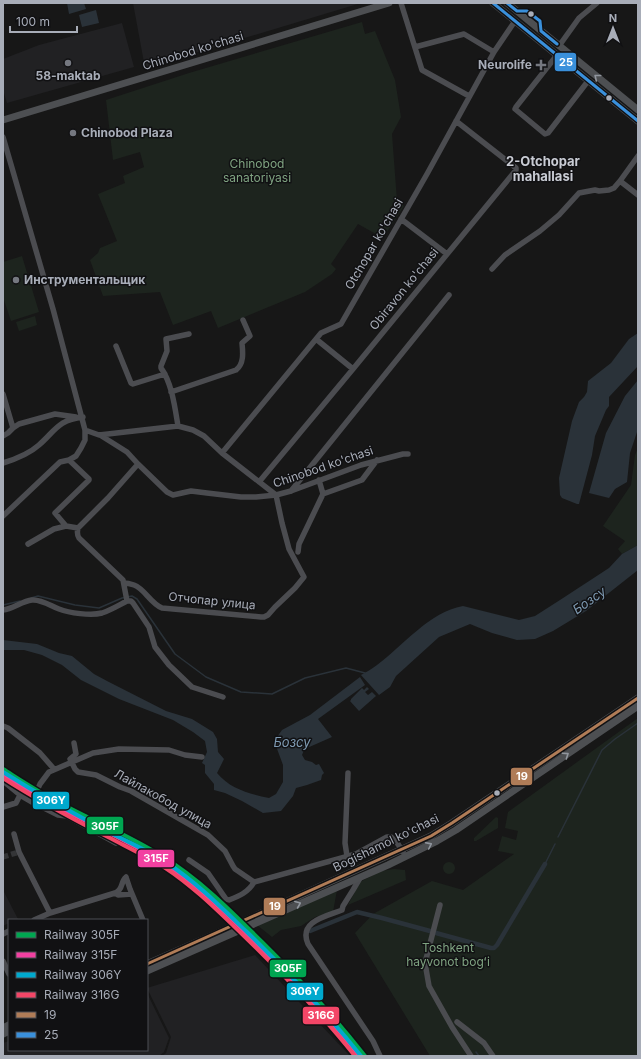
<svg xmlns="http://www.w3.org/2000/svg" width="641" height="1059" font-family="Inter,sans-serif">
<rect width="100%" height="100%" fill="#171717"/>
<path fill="#212123" d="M133 3H361L145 68Z
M122 23 134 67 7 103 3 90V59L39 45Z
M3 890 18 919 9 920V923L3 926Z
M255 955 317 1021 350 1056H162L166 1053 171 1037 147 988Z
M147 993 169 1038 164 1052 159 1056H3V1043L9 1041V1050H147Z"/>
<path fill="#1d241e" d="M362 22 365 34 375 31 395 80 401 117 392 134 397 201 404 206 383 238 358 224 331 264 336 269 332 274 305 292 218 328 211 311 173 325 160 292 103 296 90 260 98 253 100 248 117 241 98 194 125 183 123 176 144 167 140 152 113 160 106 100 189 73Z
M22 256 39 312 11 321 3 297V262Z
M35 316 37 325 19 331 16 322Z
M638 448V545L622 554 618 549 625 541 603 526 631 485 635 455Z
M638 718V1056H430L355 933 373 914 432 881 463 890 514 854 498 851 502 836 516 840 518 831 505 828 508 812Z
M496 817 498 818V828L476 841H474V838Z
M443 868a6 6 0 1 1 12 0a6 6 0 1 1-12 0Z
M394 869 405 870 406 880 348 905 360 882 381 871Z
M337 890 333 912 315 917 301 926 281 930 272 937 257 925Z"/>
<path fill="#2a3239" d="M67 3H84L86 9 69 14Z
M96 10 99 23 82 27 79 15Z
M638 333V366L609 397V406L606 410 595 436 592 455 579 504H577L562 498 560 495 559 478 572 421 579 402 584 397 587 392 588 381 611 363 629 339Z
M638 380V429L630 453 627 482 615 489 609 498 589 493 606 433 625 396Z
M638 545V570L586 611 553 631 535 639 517 640 492 633 470 624 439 637 396 676 390 687 379 695 361 675C366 672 372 669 377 665 403 646 429 612 463 606L519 620 535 616 560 600 609 568 622 554Z
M3 640 37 644 59 653 72 656 94 674 107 681 166 711 192 719 213 732 217 739 218 752 224 759 217 773C230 789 250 794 269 798L276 794 283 782V765L276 746 277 737 282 730 310 715 360 677 365 685 318 719 332 737 307 748 304 750 302 755 305 760 312 762 316 765 319 764 324 773 322 775 321 780 307 785 296 788 293 796 281 811 263 813 242 801 225 793 214 790V784L205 773V765L202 763 207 752 205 741 193 732 173 720 119 699 81 680 62 665 42 655 24 650H3Z
M367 687 369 689 365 692 368 695 372 692 376 696 359 711 350 701 351 700V699L362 688 364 690Z"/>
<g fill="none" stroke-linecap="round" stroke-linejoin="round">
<path stroke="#2a3239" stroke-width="1.5" d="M31 598 38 596 75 605 99 608 122 598 132 596 137 599 175 654 206 677 241 692 272 694 305 678 346 668 365 673
M3 605 20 601
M558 837 602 750 615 739 638 723
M545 864 555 844
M476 1052 479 1056"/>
<path stroke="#2a3239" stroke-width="4.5" d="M310 931 357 912 382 918 430 931
M436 933 491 948H494L497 945 545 864"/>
<path stroke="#343537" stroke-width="5.5" stroke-dasharray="5.5 3" stroke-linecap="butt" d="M3 857 19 852"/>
<path stroke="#4b4c50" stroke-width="5.5" d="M401 3 422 70 469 96
M559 46 579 18 597 3
M415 47 464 34 494 52
M557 55 516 107 515 109 545 134 548 133 588 81
M3 137 53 309 85 430V440L81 448 76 456 69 460 60 462 3 516
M620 181 638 195
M401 219 447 254
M492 269 505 255 540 231 559 215 579 193 595 190 599 191 609 190 614 188 620 181 638 156
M316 339 353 369
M116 346 131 383 133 384 165 374
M171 392 236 370C244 364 243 353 242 343L250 336 243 320
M3 394 13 428
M178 426C175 408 172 383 161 368V366L167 351 166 339 189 334
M85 430 99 435 178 426 193 430 204 436 222 453 276 495 282 523 289 549 304 577 295 588 275 607 268 615 264 617H261L162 608C150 603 145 589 134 585 131 584 127 583 124 583
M100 435 127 452 138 464 167 492 173 495 191 491 207 493 241 497H256L276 495 291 491 361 465 403 454H408
M3 436 8 433 13 428 19 424 55 414 76 417
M222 453 321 333 341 324 427 174 494 52 515 21
M69 460 89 479V480L55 513 66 526 78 528
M3 463C16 459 29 454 39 445 56 430 58 420 83 417
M259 482 353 369 516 170V168L456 121
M291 491 449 295
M323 494 362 480 377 460
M28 544 54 529 66 526
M298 552 299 544 323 494 319 480
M127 601 123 580 79 538C77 535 77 532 78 528L108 498 138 464
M3 610C13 609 22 601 32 600 41 599 51 606 59 609 69 613 91 616 102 613 111 610 119 605 127 601H131L133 603 149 627 155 647 169 665 192 687 223 697
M3 726 8 728 40 753 54 769
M74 743 76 754 70 759 75 769 78 772 96 775 120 787 131 791 208 835 225 851 233 866 235 869 254 882
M3 781 20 795 32 802 58 815 67 816 116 843
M32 802 40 784 49 772 93 753 119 749 169 750 185 755 202 757
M3 807 16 803 20 795
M14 834 19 852 50 913
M347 856 345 843 348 773
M189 860 208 873 226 899 229 900C239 896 249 892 254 882L356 854 387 837H391L398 844 403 852
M126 877 130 889 143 920
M360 878 353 890 343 906 342 910C327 916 298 921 308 944L373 1041 380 1056
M115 893 118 895 132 894
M440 905 425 963 429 986 452 1027 471 1056
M34 920 50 913 115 893C124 889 120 882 126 877
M3 934 9 931
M3 961 9 974
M457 1022 484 1043 493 1056"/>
<path stroke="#4d4f52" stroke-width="7" d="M493 3 638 121
M507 3 638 110
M3 120 389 3
M147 964 213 935 431 836 452 823 638 698
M147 971 388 865 437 841 456 830 638 706
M3 1028 9 1025
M3 1034 9 1031"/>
<g stroke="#111113" stroke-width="6">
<path id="bus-1" d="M147 964 431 836 452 823 638 698"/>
</g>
<g stroke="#111113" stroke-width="6">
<path id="bus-2" d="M493 3 638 121
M507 3 517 11H527L540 21 541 31 557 44"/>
</g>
<use href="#bus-1" stroke="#b07c57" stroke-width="3"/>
<use href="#bus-2" stroke="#3a90db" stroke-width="3"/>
<g stroke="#111113" stroke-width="7">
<path id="rail-1" d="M3 769C22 781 40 793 60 803 93 821 128 835 160 855 203 881 237 917 272 952 305 985 336 1019 365 1056"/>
</g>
<g stroke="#111113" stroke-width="7">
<path id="rail-2" d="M3 775C52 808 107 829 157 859 199 885 233 920 267 954 299 987 331 1020 359 1056"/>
</g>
<g stroke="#111113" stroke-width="7">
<path id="rail-3" d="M3 772C38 794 74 814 111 833 130 843 149 851 167 863 196 882 221 907 247 932 287 971 326 1012 361 1056"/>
</g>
<g stroke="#111113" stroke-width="7">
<path id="rail-4" d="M3 778C37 800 73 819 108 837 127 847 146 856 164 867 193 886 217 910 242 934 282 973 320 1012 355 1056"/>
</g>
<use href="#rail-1" stroke="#00a651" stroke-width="4"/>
<use href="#rail-2" stroke="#f240a1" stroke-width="4"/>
<use href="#rail-3" stroke="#00a9ce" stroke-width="4"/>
<use href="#rail-4" stroke="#f34667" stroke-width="4"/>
</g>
<defs><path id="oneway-chevron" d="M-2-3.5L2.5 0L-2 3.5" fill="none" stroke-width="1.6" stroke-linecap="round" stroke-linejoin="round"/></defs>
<g stroke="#91969e">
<use href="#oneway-chevron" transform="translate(597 77) rotate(-141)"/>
<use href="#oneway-chevron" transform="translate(566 755) rotate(-34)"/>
<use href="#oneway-chevron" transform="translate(429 845) rotate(-26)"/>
<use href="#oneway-chevron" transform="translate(298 904) rotate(-23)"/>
</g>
<g fill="#a8adb8" stroke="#111113" stroke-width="1.5">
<circle cx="531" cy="14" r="3.5"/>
<circle cx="609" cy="98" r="3.5"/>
<circle cx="497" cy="793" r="3.5"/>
</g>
<g fill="#757880" stroke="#111113" stroke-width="1.5">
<circle cx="68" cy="63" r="4"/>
<path d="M539 59h4v4h4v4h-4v4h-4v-4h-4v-4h4z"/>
<circle cx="73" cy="133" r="4"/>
<circle cx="16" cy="280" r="4"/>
</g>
<g text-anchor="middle" stroke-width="3" stroke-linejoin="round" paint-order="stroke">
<g font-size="12" fill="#a8adb8" stroke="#111113">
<text transform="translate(193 51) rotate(-17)" y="4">Chinobod ko'chasi</text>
<text transform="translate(374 244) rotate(-60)" y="4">Otchopar ko'chasi</text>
<text transform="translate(404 289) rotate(-51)" y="4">Obiravon ko'chasi</text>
<text transform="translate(323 467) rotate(-19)" y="4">Chinobod ko'chasi</text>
<text transform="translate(212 601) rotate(6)" y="4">Отчопар улица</text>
<text transform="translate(163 799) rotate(29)" y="4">Лайлакобод улица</text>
<text transform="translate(386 843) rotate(-26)" y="4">Bogishamol ko'chasi</text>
</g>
<g font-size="12" font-weight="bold" fill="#a8adb8" stroke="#111113" text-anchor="start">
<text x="532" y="69" text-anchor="end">Neurolife</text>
<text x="68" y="80" text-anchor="middle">58-maktab</text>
<text x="81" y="137">Chinobod Plaza</text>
<text x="24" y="284">Инструментальщик</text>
</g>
<g font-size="12" fill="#7fa381" stroke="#111113">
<text x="257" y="168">Chinobod<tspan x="257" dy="14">sanatoriyasi</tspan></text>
<text x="448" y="952">Toshkent<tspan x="448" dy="14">hayvonot bogʻi</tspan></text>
</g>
<g font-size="13" font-weight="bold" fill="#c9ccd4" stroke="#111113">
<text x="543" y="166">2-Otchopar<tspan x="543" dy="15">mahallasi</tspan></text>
</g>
<g font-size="13" font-style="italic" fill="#7f9bb3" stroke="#111113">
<text transform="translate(589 600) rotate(-35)" y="5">Бозсу</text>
<text x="292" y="747">Бозсу</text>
</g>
</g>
<g stroke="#111113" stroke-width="1.5">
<rect x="554" y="52" width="23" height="20" rx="4" fill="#3a90db"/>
<rect x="510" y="767" width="23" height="19" rx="4" fill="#b07c57"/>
<rect x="32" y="791" width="38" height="19" rx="4" fill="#00a9ce"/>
<rect x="86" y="816" width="38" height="19" rx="4" fill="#00a651"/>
<rect x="137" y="849" width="38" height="19" rx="4" fill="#f240a1"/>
<rect x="263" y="897" width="23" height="19" rx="4" fill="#b07c57"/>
<rect x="269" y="959" width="38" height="19" rx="4" fill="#00a651"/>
<rect x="286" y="982" width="38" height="19" rx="4" fill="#00a9ce"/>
<rect x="302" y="1006" width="38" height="19" rx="4" fill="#f34667"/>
</g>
<g font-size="11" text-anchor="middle" font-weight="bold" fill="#fff">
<text x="566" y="66">25</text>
<text x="522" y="780">19</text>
<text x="51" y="804">306Y</text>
<text x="105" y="830">305F</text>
<text x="156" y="862">315F</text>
<text x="275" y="910">19</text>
<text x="288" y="972">305F</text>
<text x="305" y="995">306Y</text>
<text x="321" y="1019">316G</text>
</g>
<rect width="641" height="1059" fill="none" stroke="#a8adb8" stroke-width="8"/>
<rect x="8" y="919" width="140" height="132" fill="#111113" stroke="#4d4f55"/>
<rect x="16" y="932" width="20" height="6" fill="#00a651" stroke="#4d4f55"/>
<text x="44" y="939" font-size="12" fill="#a8adb8">Railway 305F</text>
<rect x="16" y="952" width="20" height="6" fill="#f240a1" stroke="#4d4f55"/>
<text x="44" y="959" font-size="12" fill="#a8adb8">Railway 315F</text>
<rect x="16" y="972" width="20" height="6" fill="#00a9ce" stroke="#4d4f55"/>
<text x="44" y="979" font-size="12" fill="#a8adb8">Railway 306Y</text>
<rect x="16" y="992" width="20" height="6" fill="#f34667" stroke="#4d4f55"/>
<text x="44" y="999" font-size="12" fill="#a8adb8">Railway 316G</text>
<rect x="16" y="1012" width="20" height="6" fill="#b07c57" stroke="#4d4f55"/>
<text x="44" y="1019" font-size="12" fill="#a8adb8">19</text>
<rect x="16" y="1032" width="20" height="6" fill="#3a90db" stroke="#4d4f55"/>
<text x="44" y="1039" font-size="12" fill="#a8adb8">25</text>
<g transform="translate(613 28)" stroke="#111113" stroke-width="3" paint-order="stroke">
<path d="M0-3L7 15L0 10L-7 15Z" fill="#a8adb8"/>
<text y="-6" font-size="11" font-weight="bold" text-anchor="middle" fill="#a8adb8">N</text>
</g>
<path d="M10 26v6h67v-6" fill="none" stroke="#a8adb8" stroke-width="2"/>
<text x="16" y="26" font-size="12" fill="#a8adb8" stroke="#111113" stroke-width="3" paint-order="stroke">100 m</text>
</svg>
